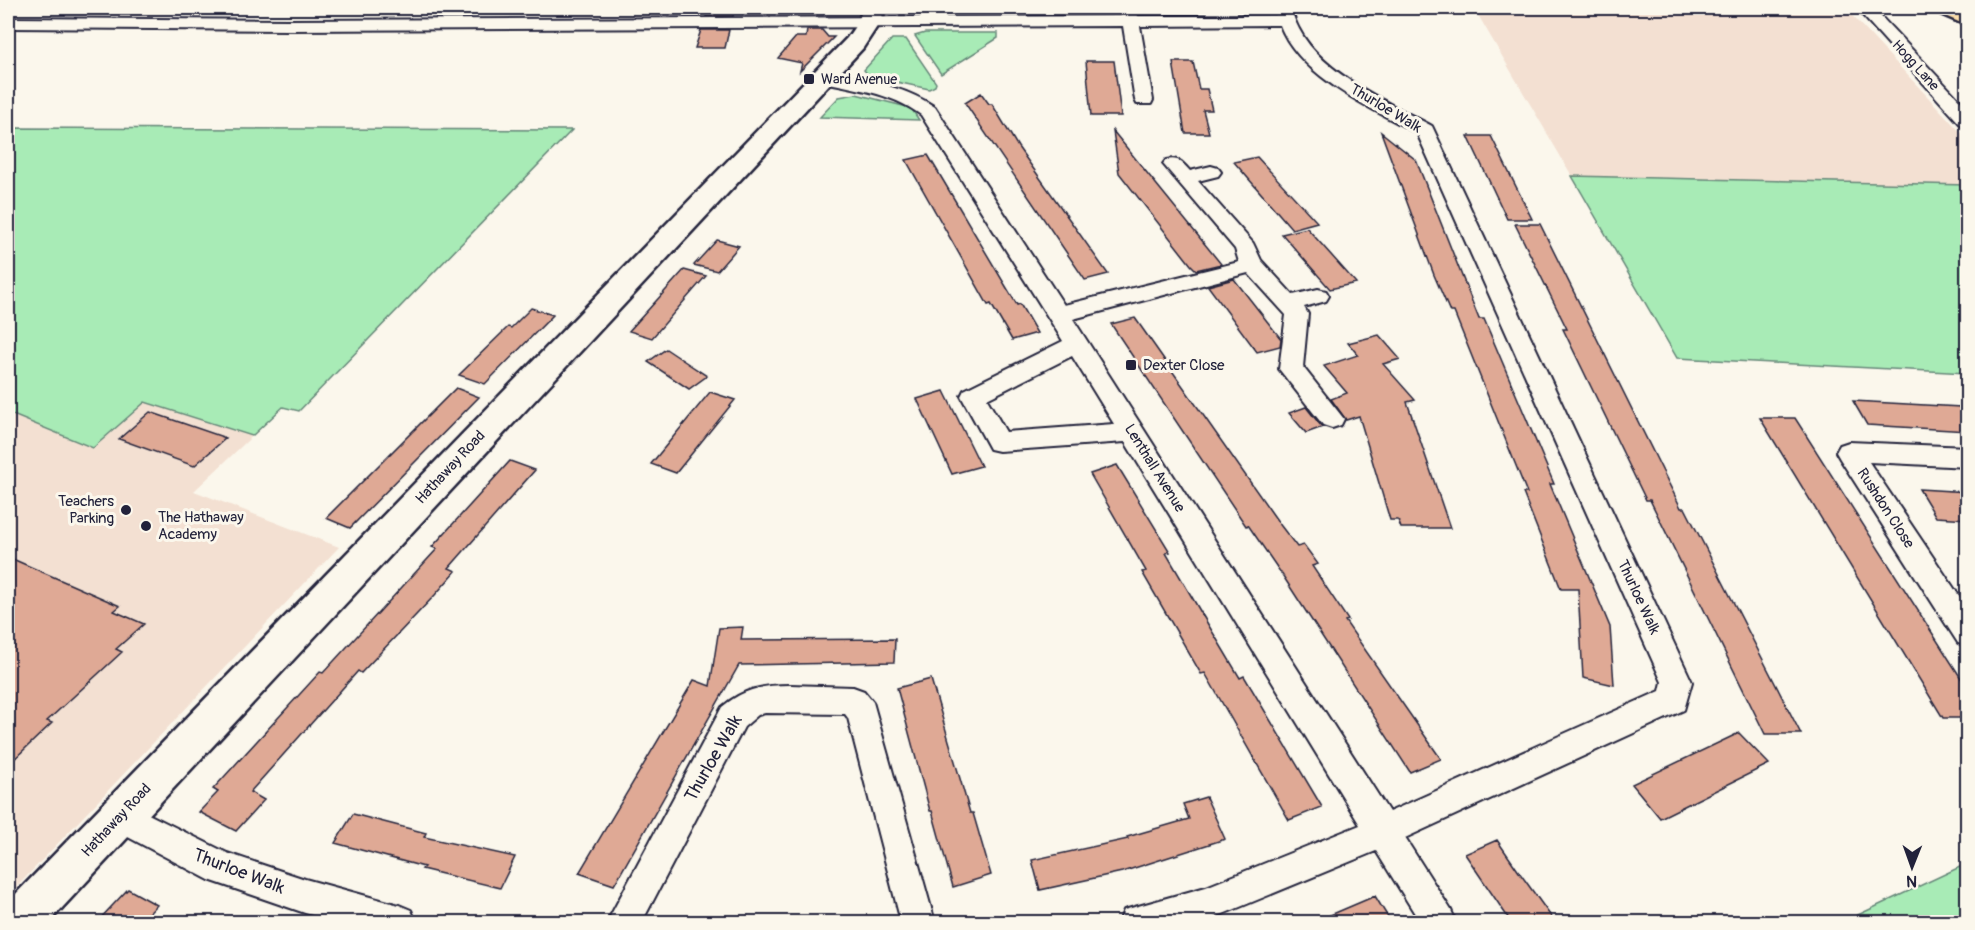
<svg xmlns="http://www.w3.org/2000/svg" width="1975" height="930" font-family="Pangolin,sans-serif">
<rect width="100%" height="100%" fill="#fbf7ec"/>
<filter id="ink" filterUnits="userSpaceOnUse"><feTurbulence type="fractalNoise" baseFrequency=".0167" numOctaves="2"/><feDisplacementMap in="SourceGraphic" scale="12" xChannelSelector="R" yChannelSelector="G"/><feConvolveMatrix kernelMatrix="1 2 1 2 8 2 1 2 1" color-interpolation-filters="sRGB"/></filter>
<g filter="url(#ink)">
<path fill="#f3e0d2" d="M1474 8H1845L1967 139V185L1572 176Z
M8 128 572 130 299 411 283 407 194 491 339 547 8 896Z"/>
<path fill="#a8ebb6" stroke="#658678" stroke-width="1.5" d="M925 33H998V38L941 74 915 36Z
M892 39H906L936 83 935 86 929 89 869 76 864 70Z
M856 94 911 108 919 120 820 117 839 97Z
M8 128 572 130 299 411 283 407 252 436 145 402 93 448 8 413Z
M1572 176 1967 185V373L1677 358Z
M1964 865 1967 872V922H1843Z"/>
<path fill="#dfa995" stroke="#22223b" stroke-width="1.5" d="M709 8H735L733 16H706Z
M701 30H729L725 48H695Z
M807 30H822L828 37H834L800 71 802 63 778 58 796 37H806Z
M1086 61H1114L1121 116H1091Z
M1173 62H1193L1199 89H1207L1212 110H1203L1209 133H1185Z
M981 93 989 104H992L1018 147 1108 274 1085 280 965 103Z
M1113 131 1221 264 1196 270 1191 265 1119 173Z
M1381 132 1416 160 1479 319H1484L1546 465 1554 484H1550L1610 627 1614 685 1583 678 1578 589H1561L1523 493H1527L1454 312H1450L1434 275Z
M1468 136H1491L1532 219H1507Z
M928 155 1017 305 1020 304 1037 333 1012 340 991 304 988 305 906 160Z
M1257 157 1317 222 1292 229 1234 162Z
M1515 224H1540L1681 508H1685L1801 734H1765L1650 500H1646L1563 329H1567Z
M1307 228 1356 283 1330 289 1282 234Z
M717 240 739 246 717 271 694 265Z
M684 270 706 276 652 338 629 331Z
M1234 279 1281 339 1280 346 1257 352 1208 286Z
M531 308 553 315 485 384 459 375 508 327 511 328Z
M1135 318 1281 526 1297 547 1304 545 1318 564 1312 566 1348 620 1345 621 1441 759 1410 772 1283 576 1248 525 1246 526 1111 324Z
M1379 335 1400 359 1383 364 1415 400 1407 402 1450 528H1401L1398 520H1390L1359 416 1346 420 1331 399 1347 393 1324 366 1358 355 1348 343Z
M666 349 687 363 707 376 689 389 648 362Z
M456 388 479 397 350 528 326 518Z
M944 391 981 466 952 474 917 399Z
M710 392 735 400 676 473 651 464Z
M1853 401 1961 407 1968 416V431L1867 425Z
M1306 407 1321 426 1323 427 1306 433 1289 413Z
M150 412 226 438 194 466 119 439Z
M1760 418H1795L1968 689V718H1943Z
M510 461 535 470 449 568 456 571 435 595 361 673 358 671 250 792 264 800 236 831 199 812 218 792 213 789 320 672 323 673 437 549 432 547Z
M1117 465 1170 552 1166 553 1203 616 1240 678 1244 676 1322 807 1289 820 1205 673 1201 674 1142 572 1146 571 1090 474Z
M1919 489 1968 492V519L1936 517Z
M8 557 120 606 114 611 144 624 116 649 122 652 47 721 52 723 8 765Z
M743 627 741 640 895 639 894 662 739 665 614 885 579 873 694 680 710 686 719 628Z
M931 679 970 813H973L991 875 953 887 932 811H930L897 688Z
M1739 733 1769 764 1660 818 1632 784Z
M1206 797 1225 839 1122 872 1040 890 1032 860 1128 839 1127 837 1189 819 1183 804Z
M353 814 426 833 424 837 515 857 500 888 422 869 424 867 335 843Z
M1497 840 1519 872 1555 922H1511L1465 854Z
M128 889 157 905 141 922H97Z
M1375 896 1391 922H1314Z"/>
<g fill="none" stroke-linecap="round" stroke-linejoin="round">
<g stroke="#22223b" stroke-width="4">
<path id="minor" d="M1120 8H1136L1138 16 1276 15 1274 8H1290C1293 14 1295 22 1299 29 1322 74 1389 103 1432 126L1692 682 1684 710 1405 838 1451 910 1456 922H1420L1376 851 1206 921 1119 922 1124 910 1206 887 1360 825 1125 442 999 451 990 449 961 396 964 390 1063 341 921 115C891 92 852 89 816 80L813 76 816 72 822 71C860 80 902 84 935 107L1064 305 1239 262 1235 249 1163 164 1166 160C1178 157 1182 162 1190 171L1211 166 1218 168 1221 172 1218 176 1198 181 1253 243 1261 260 1293 295 1318 289 1326 291 1329 296 1326 301 1304 307 1308 314 1303 367 1344 419 1341 425 1332 428 1323 425 1279 369 1286 315 1248 273 1073 319 1389 812 1660 691 1662 682 1417 133C1372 109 1299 76 1280 25L1140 26 1153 100 1151 104H1137L1135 100 1123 26 289 30 8 28V18L289 20 1121 16ZM1072 356 1114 424 1006 432 987 399Z
M1856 8H1873L1968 109V127L1961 125Z
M1849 442 1968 447V467L1869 462 1968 609V646L1958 643 1840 459 1836 452 1840 445Z
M790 685 853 687 864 691 873 702 935 922H901L848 718 845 714 765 713 758 715 744 727 642 922H607L722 707C743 689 763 685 790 685Z
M120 800 227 853 305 879 399 905 411 910 416 922H339L305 913 209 880 109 827 104 816 109 805Z"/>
</g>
<g stroke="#22223b" stroke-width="5">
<path id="tertiary" d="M863 8H885L880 22 863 48 49 922H8V902L847 38 858 22Z"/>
</g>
<g stroke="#22223b" stroke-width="5">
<path id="primary" d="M1935 8H1961L1968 11V26L1938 13Z"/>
</g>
<use href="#minor" fill="#fbf7ec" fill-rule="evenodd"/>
<use href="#tertiary" fill="#fbf7ec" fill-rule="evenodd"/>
<use href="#primary" fill="#faddab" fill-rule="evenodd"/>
</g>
</g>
<g fill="#22223b" stroke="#fbf7ec" stroke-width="2">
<rect x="803" y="73" width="12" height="12" rx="3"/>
<rect x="1125" y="359" width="12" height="12" rx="3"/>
<circle cx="126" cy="510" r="6"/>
<circle cx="146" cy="526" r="6"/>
</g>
<g text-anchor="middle" stroke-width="6" stroke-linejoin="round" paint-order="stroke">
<g font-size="14" fill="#22223b" stroke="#fbf7ec">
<text transform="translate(1916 65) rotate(48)" y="5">Hogg Lane</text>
</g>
<g font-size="14" fill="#22223b" stroke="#fbf7ec" text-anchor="start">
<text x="821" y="84">Ward Avenue</text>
</g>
<g font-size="15" fill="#22223b" stroke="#fbf7ec">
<text transform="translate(1386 108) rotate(31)" y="5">Thurloe Walk</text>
<text transform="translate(450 467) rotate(-47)" y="5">Hathaway Road</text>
<text transform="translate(1155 468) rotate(58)" y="5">Lenthall Avenue</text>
<text transform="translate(1886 508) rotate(57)" y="5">Rushdon Close</text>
<text transform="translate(1639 597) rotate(65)" y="5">Thurloe Walk</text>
<text transform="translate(116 820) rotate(-47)" y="5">Hathaway Road</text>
</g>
<g font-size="15" fill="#22223b" stroke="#fbf7ec" text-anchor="start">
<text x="1143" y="370">Dexter Close</text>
<text x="114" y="506" text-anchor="end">Teachers<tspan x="114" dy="17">Parking</tspan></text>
<text x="158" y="522">The Hathaway<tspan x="158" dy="17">Academy</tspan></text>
</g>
<g font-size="18" fill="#22223b" stroke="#fbf7ec">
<text transform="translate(713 758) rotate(-60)" y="6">Thurloe Walk</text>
<text transform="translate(239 871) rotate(21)" y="6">Thurloe Walk</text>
</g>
</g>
<rect width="1975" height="930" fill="none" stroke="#fbf7ec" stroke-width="30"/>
<rect x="15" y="15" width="1945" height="900" fill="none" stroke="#22223b" stroke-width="2" filter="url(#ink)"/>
<g transform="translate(1912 867) rotate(181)" stroke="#fbf7ec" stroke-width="4.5" paint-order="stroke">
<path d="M0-4.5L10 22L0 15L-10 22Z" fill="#22223b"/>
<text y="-9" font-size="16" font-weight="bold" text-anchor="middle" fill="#22223b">N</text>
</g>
</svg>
